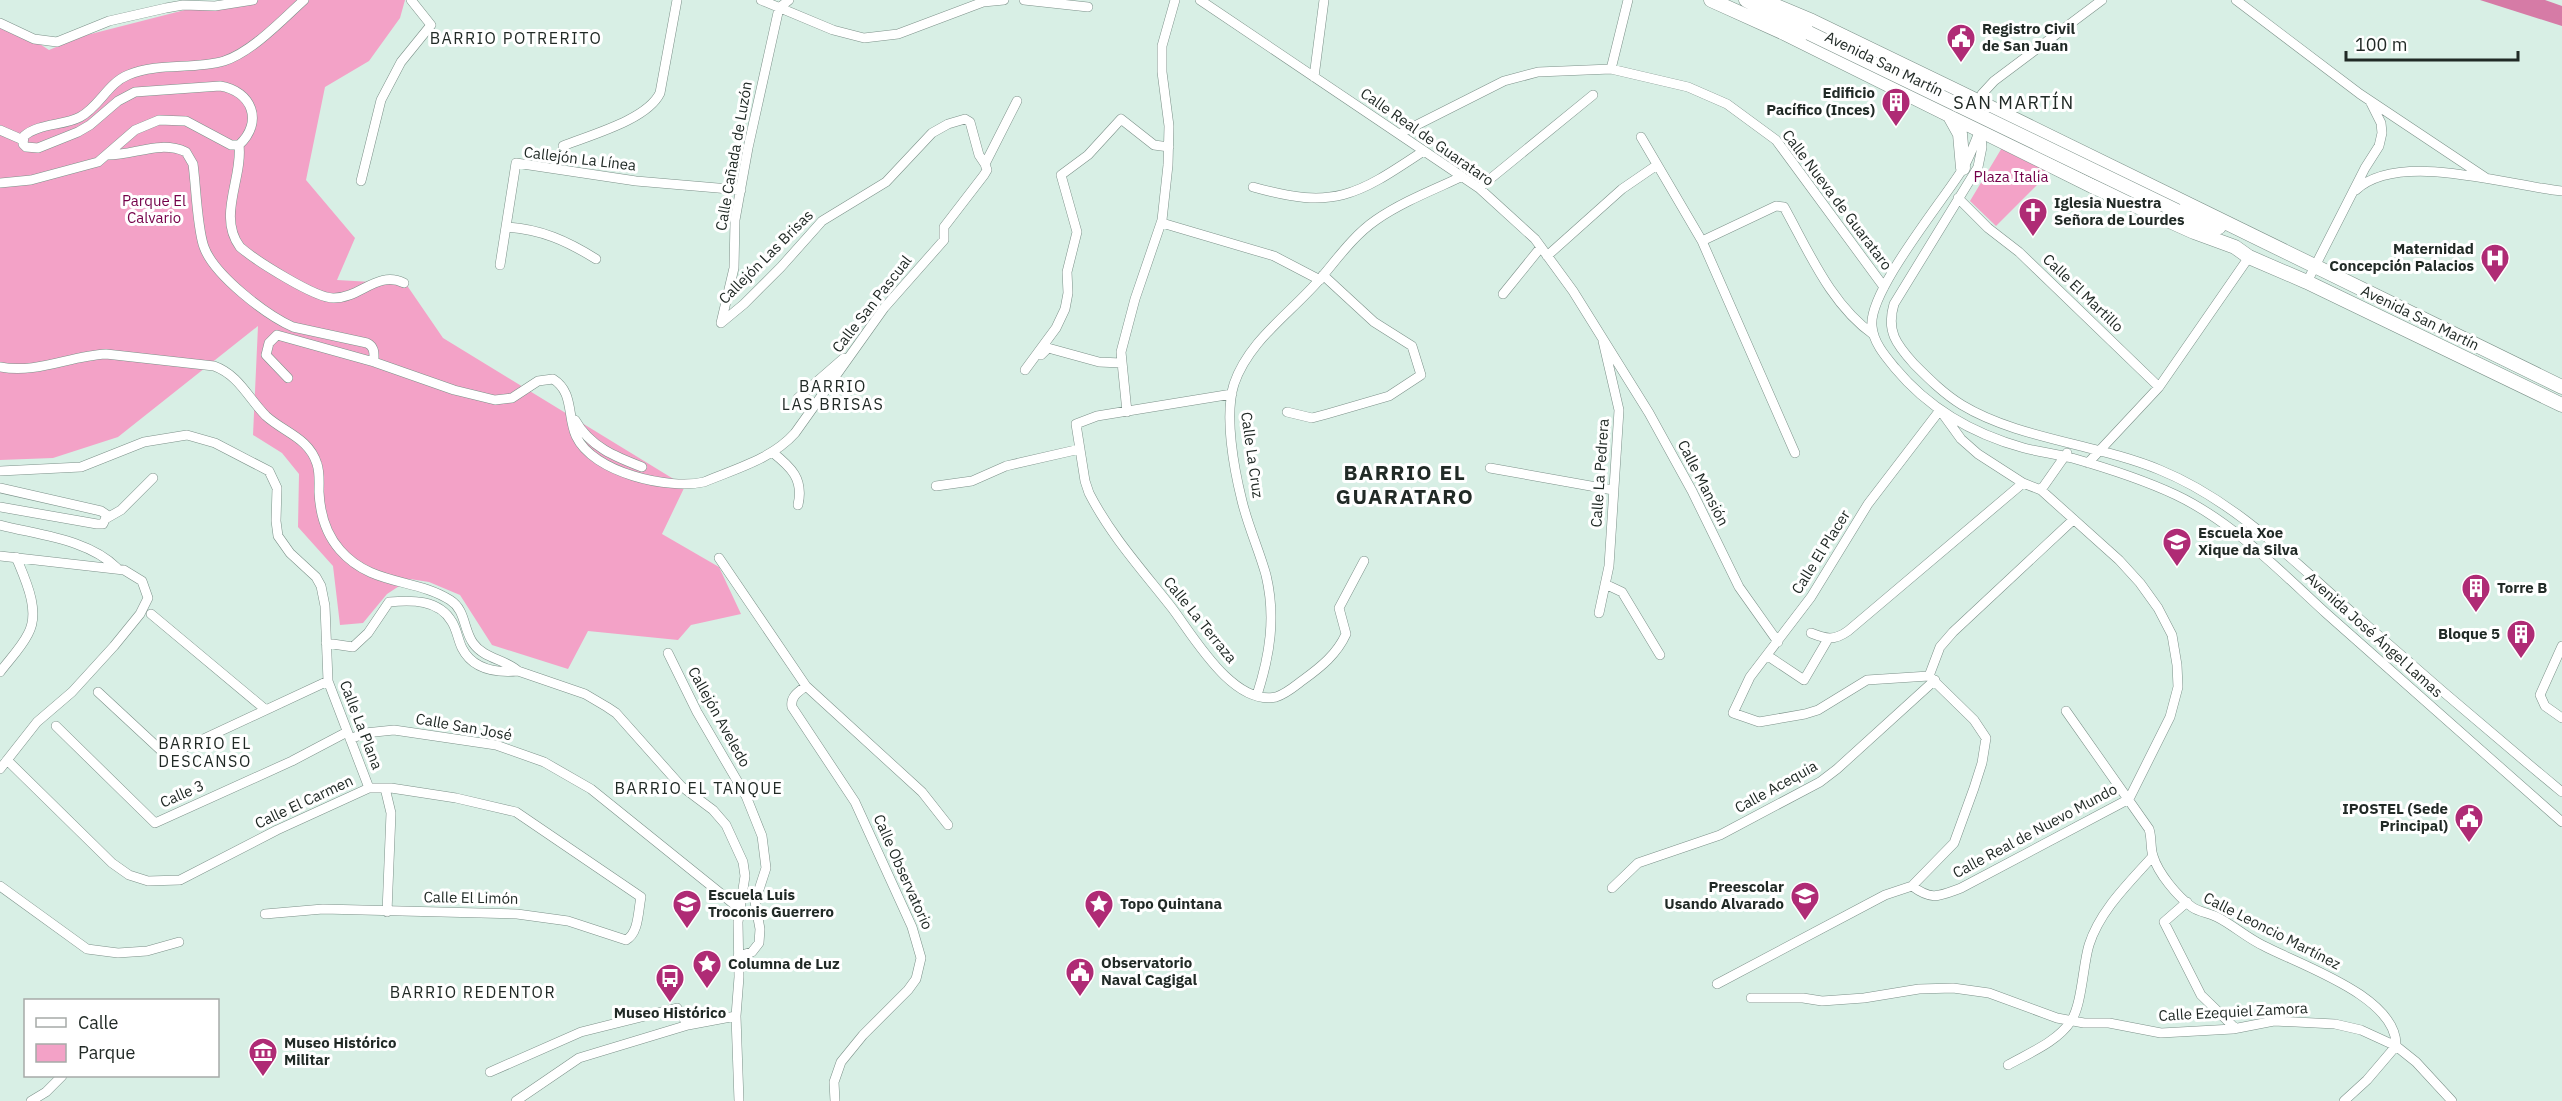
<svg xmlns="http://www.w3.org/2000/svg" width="2562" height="1101" font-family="'IBM Plex Sans',sans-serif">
<rect width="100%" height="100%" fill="#d8efe5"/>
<path fill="#f3a2c7" d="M224 0H405L400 18 369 61 325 87 306 180 355 238 337 280 406 284 443 338 685 486 662 534 719 567 741 614 691 625 678 640 588 631 568 669 492 645 460 595 429 582 410 579 387 594 363 623 340 625 333 566 298 527 299 474 282 453 253 435 258 326 118 437 53 458 0 460V21L6 22 49 50 83 36Z
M2003 146 2050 172 1996 226 1970 201Z"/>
<path fill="#d67ba6" d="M2480 0H2545L2562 6V26Z"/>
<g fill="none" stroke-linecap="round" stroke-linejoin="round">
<g stroke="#7c9189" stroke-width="10">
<path id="minor" d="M304 0C282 20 252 52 224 61 193 70 159 62 128 75 108 83 99 107 80 117 63 126 39 123 24 136L23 144 26 147 38 148 78 132 90 125 118 101 135 92 220 86C252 91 264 122 239 145 243 178 217 216 240 247 255 260 316 299 334 298 360 298 378 270 404 283
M761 0 833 30 864 38 898 34 983 2 1004 0
M1024 0 1088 7
M1200 0 1479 188 1535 239 1573 291 1649 413 1692 491 1739 587 1778 642
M2236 0 2360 94 2486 178
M0 23 34 39 57 42 109 21 166 8 183 5 215 6 253 0
M1611 69 1628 0
M1314 77 1324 0
M1978 106 1982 94 1994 81 2102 0
M1980 128 1982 147 1978 167 1894 304C1886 331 1896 344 1914 364 1929 379 1944 394 1962 405 2018 439 2098 444 2160 470 2236 501 2294 562 2355 615 2423 675 2492 734 2562 792
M0 130 23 140
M1980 130C1974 144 1970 157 1962 170 1942 202 1868 292 1872 326 1873 342 1885 356 1895 368 1929 409 1973 434 2024 448 2040 452 2056 454 2072 458 2107 468 2144 480 2176 495 2233 522 2281 572 2327 614 2406 683 2484 753 2562 822
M1399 134 1504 81 1538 72 1611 69 1688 87 1727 104 1776 140 1884 287
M1641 137 1702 241 1795 453
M563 146C590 135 647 120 660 93L677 0
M108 155C135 155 160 140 186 152L193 164C196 185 197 228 204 247 214 275 266 315 293 327L367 343C375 347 374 353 374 362
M361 181 381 100 401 62 431 25 411 0
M0 183 31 180 98 162 135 130 159 120 186 121 231 145H239
M1253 187C1334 210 1356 196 1422 152
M1479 188 1593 95
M2356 190C2399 150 2509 186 2562 191
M1958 198 1988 228 2019 252 2159 387
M1162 223 1274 256 1320 280
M506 227C541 229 567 241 596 259
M1702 241 1776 206 1784 207C1809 252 1831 305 1874 335
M1547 256 1622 189 1657 165
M500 265 516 163 636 181 741 190
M2307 282 2365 168 2379 146 2382 133 2381 123 2371 103
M1503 294 1541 247
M721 323 744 304 781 267 822 221 886 182 932 133 948 124 965 119 970 122 979 155 985 164
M721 323 734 268 735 220 748 148 779 8 789 0
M1041 355 1048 348 1099 362 1121 363
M0 367C37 374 69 356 106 354L214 366C239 375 248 398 266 416 285 433 309 438 317 464 320 473 319 482 319 492 320 514 325 533 340 550 371 586 416 578 450 600 466 610 463 629 473 643 484 659 505 659 518 671L585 694 607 707 616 713 681 786 713 810 726 825 743 862 745 876 738 922 739 977 736 1016 739 1101
M1025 370 1056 328 1065 309 1068 293 1067 272 1077 232 1061 175 1088 155 1121 119 1154 145 1169 147
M288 378 266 355 269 343 277 335 374 362 454 390 495 400 512 398 538 381 553 379C574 392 567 416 576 436 593 473 669 490 704 482 735 469 772 459 795 433L884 308 944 240V227L984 175 987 170 985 164 1017 101
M1232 394 1097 416 1076 424 1085 481 1089 493C1111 536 1143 571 1172 608 1194 637 1233 706 1276 697 1286 694 1295 686 1303 680 1321 667 1337 654 1346 634L1339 608 1364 561
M798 398 844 358
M1127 412 1121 352 1135 299 1162 220 1168 165 1169 126 1162 72V46L1175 0
M1287 412 1312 418 1327 414 1389 396 1421 375 1412 346 1374 322 1323 275
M575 420C590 447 616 457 642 467
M772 452C791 467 804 479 798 505
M2088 463 2159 387 2249 257
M1490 468 1613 490
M0 471 81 467 144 442 187 435 215 443 269 471 277 488 276 521 278 536 290 553 316 577 321 586 325 606 328 681 369 788
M936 486 972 481 1006 466 1080 449
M0 488 101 511 107 515 103 524H97L0 507
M2041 490 2067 453
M107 518 121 510 153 478
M0 525C38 535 88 539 117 568
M0 556 124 570 142 581 148 598 140 614 114 646 72 692 37 722 0 769
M719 558 806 686 922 792 948 825
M1605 584 1622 592 1660 655
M1599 613 1609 566 1619 410 1603 341
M151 614 266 710
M1811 633C1826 639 1834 641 1848 631L2023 483
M326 643 353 647 368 633 389 602C411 600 439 599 452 622 457 630 458 640 462 648 473 670 496 673 518 671
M2562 646 2540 695 2545 706 2562 718
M668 653 697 712 746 796 762 836 766 868 755 902 760 929 759 943 752 952 738 956
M1768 656 1804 680 1828 639
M0 672C9 660 21 648 28 634 41 611 25 579 16 557
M1929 676 1940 647 1953 632 2073 520
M806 686C798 692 790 697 792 707L855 802 912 927 921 958 916 979 908 990 863 1035 841 1062 834 1082 835 1101
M98 692 167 756 328 681
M1257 695C1270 655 1276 617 1266 575 1259 550 1248 526 1242 501 1234 469 1224 416 1234 384 1249 340 1291 313 1320 279 1337 259 1354 235 1376 220 1402 202 1433 190 1461 177
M2066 711 2149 829C2152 838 2150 847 2153 856 2158 873 2177 896 2192 907 2199 912 2209 913 2217 917 2233 925 2247 938 2264 946 2300 965 2398 997 2396 1046
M56 726 155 823 292 761 347 732
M350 739 365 733 394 730 496 745 544 762 591 789 740 909
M7 760 112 863 129 875 148 881 180 880 277 830 369 788H391L456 798 516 812 641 897C638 911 639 933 626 940L568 921 517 914 323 909 265 914
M385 788 391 813 387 912
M0 886 87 949 118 953 147 951 179 942
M1912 886C1932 901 1939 896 1961 888L2129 799 2170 717 2178 687 2177 665 2172 635 2158 608 2140 583 2119 560 2041 490 2023 483 1978 454 1961 439 1940 410 1868 504 1811 597 1750 677 1733 713 1759 722 1805 714 1818 710 1867 680 1929 676
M1612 888 1638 863 1720 835 1820 782 1837 769 1935 680
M2187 902 2164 922 2201 995 2235 1028
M1717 984 1885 895 1912 886 1954 843 1974 788 1982 763 1986 738 1974 720 1929 676
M1751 998H1803L1822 1001 1864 998 1919 989 1953 988 1989 993 2057 1018 2084 1023H2109L2161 1033 2233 1029 2274 1021 2335 1024 2361 1030 2396 1046 2416 1062 2452 1101
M2008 1065C2029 1053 2057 1042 2071 1021 2082 1005 2083 964 2089 945 2100 910 2130 882 2153 856
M490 1072 581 1032 677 1008 688 1025
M31 1101 46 1092 62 1076
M516 1101 579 1058 688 1025 736 1016
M2344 1101 2367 1080 2396 1046"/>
</g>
<g stroke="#7c9189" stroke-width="15">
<path id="secondary" d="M1711 0 1784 33 2092 186 2194 232 2235 247 2249 257 2307 282 2562 405
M1746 0 1809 33
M1762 0 1812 21 1961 93 2562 387
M1950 116 1960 134 1963 168
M2177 211 2219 227"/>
</g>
<use href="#minor" stroke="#fff" stroke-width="9"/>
<use href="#secondary" stroke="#fff" stroke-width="14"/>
<g stroke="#7c9189" stroke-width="15" stroke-linecap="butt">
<path id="secondary-bridge" d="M1809 33 2177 211"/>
</g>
<use href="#secondary-bridge" stroke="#fff" stroke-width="14"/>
</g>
<defs>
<g id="civic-pin" transform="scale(1.5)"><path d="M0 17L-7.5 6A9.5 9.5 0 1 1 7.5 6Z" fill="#af2b75" stroke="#fff"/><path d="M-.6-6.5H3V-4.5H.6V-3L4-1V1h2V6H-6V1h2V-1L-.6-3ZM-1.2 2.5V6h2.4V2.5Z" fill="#fff"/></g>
<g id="building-pin" transform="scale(1.5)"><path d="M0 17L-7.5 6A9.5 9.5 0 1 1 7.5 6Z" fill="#af2b75" stroke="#fff"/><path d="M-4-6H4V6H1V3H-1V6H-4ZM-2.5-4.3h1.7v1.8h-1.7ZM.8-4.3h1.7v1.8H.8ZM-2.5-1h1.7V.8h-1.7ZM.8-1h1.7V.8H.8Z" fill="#fff"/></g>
<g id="church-pin" transform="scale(1.5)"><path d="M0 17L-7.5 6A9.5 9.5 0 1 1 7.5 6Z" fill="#af2b75" stroke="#fff"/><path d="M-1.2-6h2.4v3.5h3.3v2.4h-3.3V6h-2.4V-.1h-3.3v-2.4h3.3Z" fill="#fff"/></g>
<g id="hospital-pin" transform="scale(1.5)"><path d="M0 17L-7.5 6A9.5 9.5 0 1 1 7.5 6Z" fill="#af2b75" stroke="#fff"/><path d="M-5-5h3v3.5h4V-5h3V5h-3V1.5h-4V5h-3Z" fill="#fff"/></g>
<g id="school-pin" transform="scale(1.5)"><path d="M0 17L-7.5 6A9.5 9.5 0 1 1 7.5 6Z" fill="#af2b75" stroke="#fff"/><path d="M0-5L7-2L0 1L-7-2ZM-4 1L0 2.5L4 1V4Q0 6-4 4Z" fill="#fff"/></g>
<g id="sight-pin" transform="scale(1.5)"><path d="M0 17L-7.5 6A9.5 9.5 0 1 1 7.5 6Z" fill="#af2b75" stroke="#fff"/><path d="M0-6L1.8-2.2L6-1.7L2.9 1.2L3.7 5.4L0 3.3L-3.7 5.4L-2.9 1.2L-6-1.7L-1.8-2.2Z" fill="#fff"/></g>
<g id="bus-pin" transform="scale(1.5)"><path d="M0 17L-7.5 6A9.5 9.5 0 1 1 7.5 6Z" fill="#af2b75" stroke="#fff"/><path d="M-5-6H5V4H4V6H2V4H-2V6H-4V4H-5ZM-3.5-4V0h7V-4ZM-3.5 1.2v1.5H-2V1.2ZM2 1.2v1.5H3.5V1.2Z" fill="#fff"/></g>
<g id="museum-pin" transform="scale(1.5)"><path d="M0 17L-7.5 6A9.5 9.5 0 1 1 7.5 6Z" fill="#af2b75" stroke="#fff"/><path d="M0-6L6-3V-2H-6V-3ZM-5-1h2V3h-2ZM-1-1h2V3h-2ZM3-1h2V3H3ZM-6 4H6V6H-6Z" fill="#fff"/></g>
</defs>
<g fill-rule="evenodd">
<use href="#civic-pin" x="1961" y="38"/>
<use href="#building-pin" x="1896" y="102"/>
<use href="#church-pin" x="2033" y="212"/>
<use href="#hospital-pin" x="2495" y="258"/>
<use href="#school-pin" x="2177" y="542"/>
<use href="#building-pin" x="2476" y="588"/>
<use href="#building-pin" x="2521" y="634"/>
<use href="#civic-pin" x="2469" y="818"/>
<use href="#school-pin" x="1805" y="896"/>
<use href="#school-pin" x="687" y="904"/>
<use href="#sight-pin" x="1099" y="904"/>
<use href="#sight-pin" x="707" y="964"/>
<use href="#civic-pin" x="1080" y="972"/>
<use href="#bus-pin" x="670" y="978"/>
<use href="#museum-pin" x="263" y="1052"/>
</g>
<g text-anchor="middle" stroke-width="6" stroke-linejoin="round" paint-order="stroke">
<g font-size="15" font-weight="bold" fill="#212a26" stroke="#fff" text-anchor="start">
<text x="1982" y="34">Registro Civil<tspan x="1982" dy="17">de San Juan</tspan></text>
<text x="1875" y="98" text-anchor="end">Edificio<tspan x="1875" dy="17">Pacífico (Inces)</tspan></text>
<text x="2054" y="208">Iglesia Nuestra<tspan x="2054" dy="17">Señora de Lourdes</tspan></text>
<text x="2474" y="254" text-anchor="end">Maternidad<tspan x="2474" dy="17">Concepción Palacios</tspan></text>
<text x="2198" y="538">Escuela Xoe<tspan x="2198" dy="17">Xique da Silva</tspan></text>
<text x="2497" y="593">Torre B</text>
<text x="2500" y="639" text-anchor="end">Bloque 5</text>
<text x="2448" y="814" text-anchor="end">IPOSTEL (Sede<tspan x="2448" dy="17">Principal)</tspan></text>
<text x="1784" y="892" text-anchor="end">Preescolar<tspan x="1784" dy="17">Usando Alvarado</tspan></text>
<text x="708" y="900">Escuela Luis<tspan x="708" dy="17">Troconis Guerrero</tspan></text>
<text x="1120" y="909">Topo Quintana</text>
<text x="1101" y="968">Observatorio<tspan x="1101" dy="17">Naval Cagigal</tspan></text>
<text x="728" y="969">Columna de Luz</text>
<text x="670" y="1018" text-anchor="middle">Museo Histórico</text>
<text x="284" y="1048">Museo Histórico<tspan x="284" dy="17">Militar</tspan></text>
</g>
<g font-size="15" fill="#212a26" stroke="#fff">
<text transform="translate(1884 64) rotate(26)" y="5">Avenida San Martín</text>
<text transform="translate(1427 137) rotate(35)" y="5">Calle Real de Guarataro</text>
<text transform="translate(734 156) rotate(-80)" y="5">Calle Cañada de Luzón</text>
<text transform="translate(580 159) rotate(7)" y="5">Callejón La Línea</text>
<text transform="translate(1837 200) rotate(53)" y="5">Calle Nueva de Guarataro</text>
<text transform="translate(766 257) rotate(-45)" y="5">Callejón Las Brisas</text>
<text transform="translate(2083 293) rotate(44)" y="5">Calle El Martillo</text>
<text transform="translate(872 304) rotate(-52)" y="5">Calle San Pascual</text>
<text transform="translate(2420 318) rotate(26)" y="5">Avenida San Martín</text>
<text transform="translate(1252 455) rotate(82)" y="5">Calle La Cruz</text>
<text transform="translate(1600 473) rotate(-86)" y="5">Calle La Pedrera</text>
<text transform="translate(1703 483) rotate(63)" y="5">Calle Mansión</text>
<text transform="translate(1821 552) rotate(-58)" y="5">Calle El Placer</text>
<text transform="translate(1200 620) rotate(51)" y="5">Calle La Terraza</text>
<text transform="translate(2374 635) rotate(42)" y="5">Avenida José Ángel Lamas</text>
<text transform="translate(719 717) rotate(61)" y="5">Callejón Aveledo</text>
<text transform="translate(361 725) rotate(69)" y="5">Calle La Plana</text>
<text transform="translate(464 727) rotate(10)" y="5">Calle San José</text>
<text transform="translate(1776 787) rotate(-29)" y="5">Calle Acequia</text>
<text transform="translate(182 794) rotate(-24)" y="5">Calle 3</text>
<text transform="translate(304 802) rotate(-25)" y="5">Calle El Carmen</text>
<text transform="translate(2035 831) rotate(-28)" y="5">Calle Real de Nuevo Mundo</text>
<text transform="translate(903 872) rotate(66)" y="5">Calle Observatorio</text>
<text transform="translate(471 898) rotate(1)" y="5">Calle El Limón</text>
<text transform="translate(2272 931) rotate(27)" y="5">Calle Leoncio Martínez</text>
<text transform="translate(2233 1012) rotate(-3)" y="5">Calle Ezequiel Zamora</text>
</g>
<g font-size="15" fill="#740049" stroke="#fff">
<text x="2011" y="182">Plaza Italia</text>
<text x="154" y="206">Parque El<tspan x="154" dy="17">Calvario</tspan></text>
</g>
<g font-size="16" letter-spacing="1.5" fill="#212a26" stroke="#fff">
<text x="516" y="44">BARRIO POTRERITO</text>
<text x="833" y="392">BARRIO<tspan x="833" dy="18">LAS BRISAS</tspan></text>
<text x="205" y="749">BARRIO EL<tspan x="205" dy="18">DESCANSO</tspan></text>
<text x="699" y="794">BARRIO EL TANQUE</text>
<text x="473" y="998">BARRIO REDENTOR</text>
</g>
<g font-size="18" letter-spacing="1.5" fill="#212a26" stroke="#fff">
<text x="2014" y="109">SAN MARTÍN</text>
</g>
<g font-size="21" font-weight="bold" letter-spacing="1.5" fill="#212a26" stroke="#fff">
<text x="1405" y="480">BARRIO EL<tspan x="1405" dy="24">GUARATARO</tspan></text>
</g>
</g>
<rect x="24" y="999" width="195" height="78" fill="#ffffff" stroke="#a6aaa8" stroke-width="1.5"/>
<rect x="36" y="1018" width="30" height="9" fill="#ffffff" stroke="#a6aaa8" stroke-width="1.5"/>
<text x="78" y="1029" font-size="18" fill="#212a26">Calle</text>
<rect x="36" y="1044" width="30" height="18" fill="#f3a2c7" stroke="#a6aaa8" stroke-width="1.5"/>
<text x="78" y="1059" font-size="18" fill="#212a26">Parque</text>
<path d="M2346 51v9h172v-9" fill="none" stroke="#212a26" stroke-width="3"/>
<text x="2355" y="51" font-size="18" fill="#212a26" stroke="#ffffff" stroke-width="4.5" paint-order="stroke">100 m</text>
</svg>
